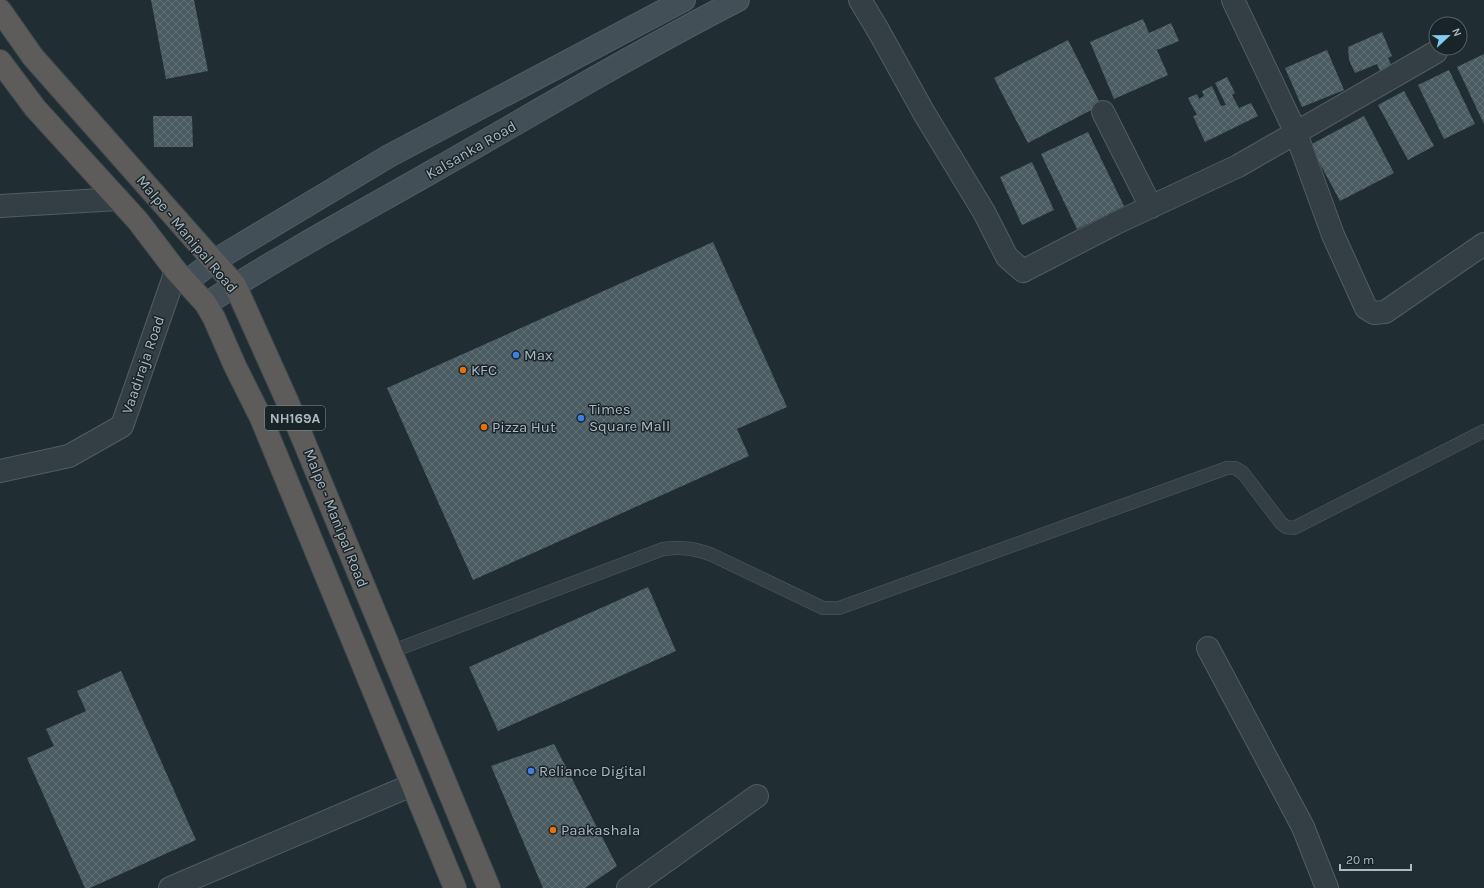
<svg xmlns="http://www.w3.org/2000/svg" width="1484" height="888" font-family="Karla,sans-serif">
<defs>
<pattern id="building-cross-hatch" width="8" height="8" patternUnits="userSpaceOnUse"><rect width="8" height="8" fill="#4b5b62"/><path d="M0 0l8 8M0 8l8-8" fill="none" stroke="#627077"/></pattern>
</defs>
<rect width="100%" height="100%" fill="#202e33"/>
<path fill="url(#building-cross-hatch)" d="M151 0H194L208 71 166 79Z
M1143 19 1149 33 1171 23 1179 41 1157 50 1168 75 1114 99 1090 42Z
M1382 32 1392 56 1388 58 1394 72 1383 77 1377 64 1355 73 1349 60 1348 47Z
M1068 40 1101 105 1028 143 994 78Z
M1327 50 1344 90 1302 107 1285 68Z
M1484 54V124L1457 67Z
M1449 70 1475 124 1444 139 1418 85Z
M1227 77 1235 93 1232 95 1239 108 1251 103 1258 116 1205 142 1193 116 1197 115 1188 98 1197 94 1199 99 1204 96 1202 91 1212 86 1221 106 1226 105 1215 83Z
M1404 91 1434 146 1408 160 1378 105Z
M153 116H192L193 147H154Z
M1364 116 1394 173 1340 201 1310 145Z
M1088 132 1124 206 1077 229 1041 154Z
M1032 162 1054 210 1022 225 1000 177Z
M713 242 787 407 737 429 749 456 473 580 387 388Z
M648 587 676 651 498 731 469 667Z
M121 671 196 840 90 888H85L27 758 54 746 46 729 86 711 77 691Z
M554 744 617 866 585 888H543L491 766Z"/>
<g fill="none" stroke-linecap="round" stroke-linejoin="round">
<g stroke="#515d62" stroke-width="14">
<path id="service" d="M390 652 663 549C682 547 692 548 710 554L823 608H839L1227 468H1235L1243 473 1281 523 1286 527 1294 528 1484 431"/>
</g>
<g stroke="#515d62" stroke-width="24">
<path id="minor" d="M860 0 878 30 924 113 984 212 1007 257 1023 271 1114 224 1238 166 1436 52
M1233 0 1296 133 1333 235 1366 308 1374 313 1385 312 1484 244
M1103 112 1151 207
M0 206 118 199
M0 471 69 456 122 426 176 271
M1208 648 1303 827 1327 888
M170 888 412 785
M628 888 757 796"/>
</g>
<g stroke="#515d62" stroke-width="24">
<path id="secondary" d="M186 282 214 261 389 156 684 0
M206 304C280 256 358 214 435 170 535 113 635 53 738 0"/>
</g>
<g stroke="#3e4a4f" stroke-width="24">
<path id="trunk" d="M0 10 33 57 235 285 288 403 489 888
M0 61 35 108 138 221 176 271 206 304 214 318 235 366 261 418 455 888"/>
</g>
<use href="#service" stroke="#333f44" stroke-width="13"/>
<use href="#minor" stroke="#333f44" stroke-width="22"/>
<use href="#secondary" stroke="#424f57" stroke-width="22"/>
<use href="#trunk" stroke="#5e5c5a" stroke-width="22"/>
</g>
<g fill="#3f7fe0" stroke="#192429" stroke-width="1.5">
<circle cx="516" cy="355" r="4"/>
<circle cx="581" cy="418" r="4"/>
<circle cx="531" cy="771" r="4"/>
</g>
<g fill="#e8710a" stroke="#192429" stroke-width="1.5">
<circle cx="463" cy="370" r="4"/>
<circle cx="484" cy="427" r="4"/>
<circle cx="553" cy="830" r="4"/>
</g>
<g text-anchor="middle" stroke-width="3" stroke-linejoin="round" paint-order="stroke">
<rect fill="#192429" stroke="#818d93" stroke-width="1" x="265" y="406" width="60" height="24" rx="3"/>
<g font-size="14" font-weight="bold" fill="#adbac1">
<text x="295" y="423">NH169A</text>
</g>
<g font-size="15" fill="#adbac1" stroke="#192429">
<text transform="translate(471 150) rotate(-30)" y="5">Kalsanka Road</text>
<text transform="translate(187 234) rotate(50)" y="5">Malpe - Manipal Road</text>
<text transform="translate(143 365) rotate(-71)" y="5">Vaadiraja Road</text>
<text transform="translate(336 518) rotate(68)" y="5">Malpe - Manipal Road</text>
</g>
<g font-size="15" fill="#adbac1" stroke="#192429" text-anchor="start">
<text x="524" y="360">Max</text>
<text x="471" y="375">KFC</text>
<text x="589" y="414">Times<tspan x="589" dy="17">Square Mall</tspan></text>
<text x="492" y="432">Pizza Hut</text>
<text x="539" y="776">Reliance Digital</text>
<text x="561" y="835">Paakashala</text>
</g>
</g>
<g transform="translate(1448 36) rotate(68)"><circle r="19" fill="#192429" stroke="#546066"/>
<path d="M0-3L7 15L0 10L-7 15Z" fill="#85cbef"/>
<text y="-6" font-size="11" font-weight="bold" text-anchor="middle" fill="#adbac1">N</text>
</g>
<path d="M1340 864v6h71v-6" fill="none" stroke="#adbac1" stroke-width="2"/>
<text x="1346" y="864" font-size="12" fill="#adbac1" stroke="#192429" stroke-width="3" paint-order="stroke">20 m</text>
</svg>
